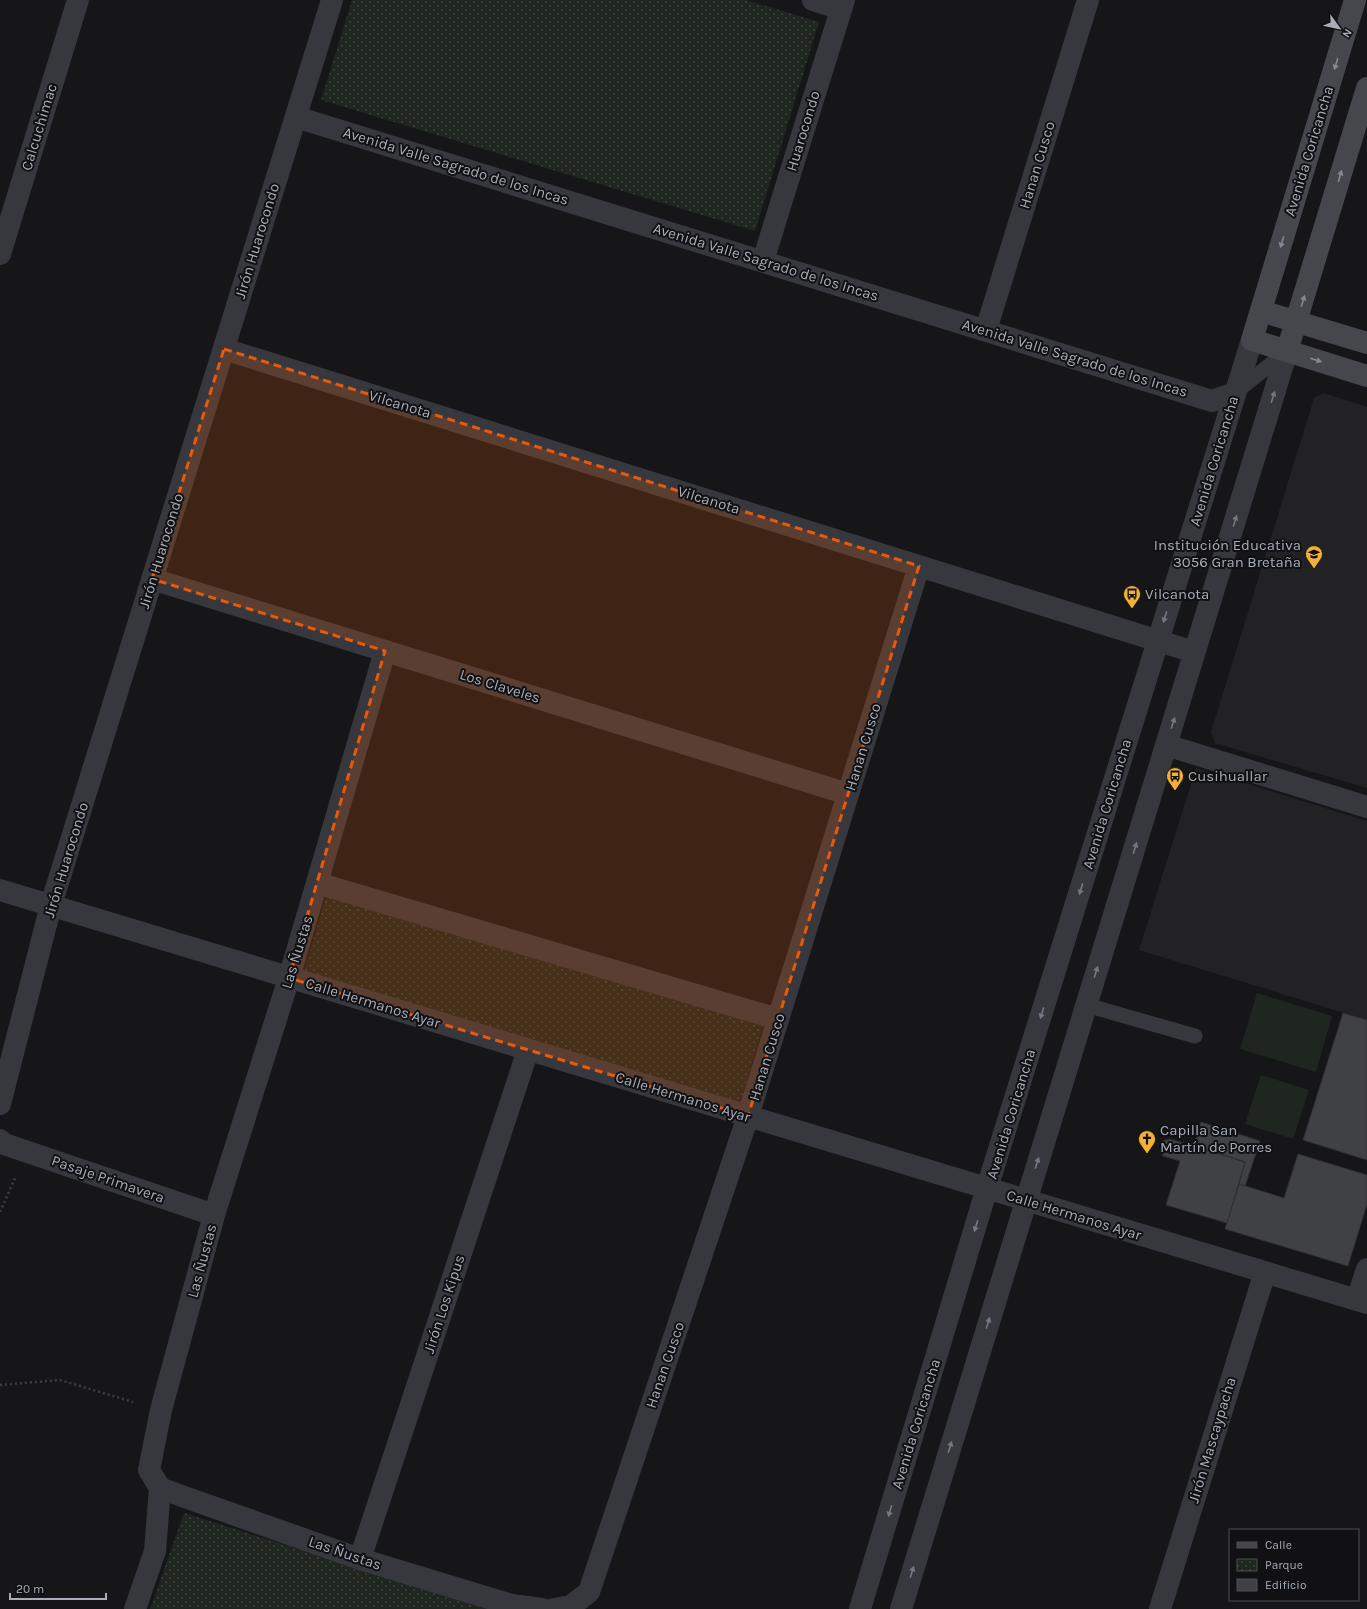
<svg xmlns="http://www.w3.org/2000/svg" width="1367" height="1609" font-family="Karla,sans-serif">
<defs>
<pattern id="park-dots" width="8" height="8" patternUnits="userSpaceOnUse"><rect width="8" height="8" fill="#1e261f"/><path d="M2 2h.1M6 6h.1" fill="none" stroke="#3c433d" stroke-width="1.8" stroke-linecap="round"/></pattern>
</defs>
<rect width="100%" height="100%" fill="#161618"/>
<path fill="#222225" d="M1324 393 1367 407V788L1215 743 1211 732 1314 398Z
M1196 768 1367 821V1020L1139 950Z"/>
<path fill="#1e261f" d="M1257 993 1332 1016 1316 1072 1240 1049Z
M1261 1075 1309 1090 1293 1139 1245 1124Z"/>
<path fill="url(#park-dots)" d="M352 0H746L819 22 755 231 321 100Z
M326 896 763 1026 740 1104 303 974Z
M184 1513 490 1609H150Z"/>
<path fill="#404145" stroke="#303034" d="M1343 1013 1367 1020V1160L1303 1140Z
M1201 1122 1260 1141 1245 1186 1239 1184 1245 1162 1194 1146Z
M1170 1139 1245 1162 1227 1223 1166 1205 1180 1161 1163 1156 1160 1150 1163 1141Z
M1298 1154 1367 1175V1204L1348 1266 1225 1229 1239 1184 1284 1198Z"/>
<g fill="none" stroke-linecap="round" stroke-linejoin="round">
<path stroke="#3d3f44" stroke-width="2.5" stroke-dasharray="2 3" stroke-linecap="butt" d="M0 1212 15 1178
M0 1385 60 1380 133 1402"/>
<path stroke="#37383d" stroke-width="15" d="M1236 392 1287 351
M1086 1005 1195 1036"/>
<path stroke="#37383d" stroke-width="22" d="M813 0 841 9
M296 117 1212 401 1235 393
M0 254 78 0
M763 261 844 0
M986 330 1088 0
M224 349 1194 652
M152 579 848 794
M385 651 289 978 214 1215 161 1410 149 1470 160 1488 193 1500 360 1559 512 1605 542 1609
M1166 745 1367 807
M317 883 778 1019
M0 890 1367 1303
M0 1104 51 905 332 0
M0 1140 1 1143 214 1215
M1357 1300 1367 1269
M360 1559 528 1050
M135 1609 155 1551 160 1488
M554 1609 571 1606 589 1592 748 1116 919 566
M860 1609 987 1188 1252 340
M901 1609 1287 351
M1160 1609 1265 1272"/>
<path stroke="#45474d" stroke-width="22" d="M1355 0 1252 340 1367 376
M1261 311 1367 343
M1287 351 1367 88"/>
</g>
<defs><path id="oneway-solid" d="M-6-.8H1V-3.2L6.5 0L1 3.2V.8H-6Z"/></defs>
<g fill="#858993">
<use href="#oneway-solid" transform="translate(1336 64) rotate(107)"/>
<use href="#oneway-solid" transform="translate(1340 176) rotate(-73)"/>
<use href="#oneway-solid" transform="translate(1282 242) rotate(107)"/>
<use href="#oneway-solid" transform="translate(1303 301) rotate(-73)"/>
<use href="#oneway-solid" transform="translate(1316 360) rotate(17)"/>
</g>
<g fill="#757881">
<use href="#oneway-solid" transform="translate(1273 397) rotate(-73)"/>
<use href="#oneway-solid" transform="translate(1235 521) rotate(-73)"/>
<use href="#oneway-solid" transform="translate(1165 617) rotate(107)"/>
<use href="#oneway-solid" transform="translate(1173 723) rotate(-73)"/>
<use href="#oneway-solid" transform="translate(1135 848) rotate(-73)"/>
<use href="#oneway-solid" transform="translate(1081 889) rotate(107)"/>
<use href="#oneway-solid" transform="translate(1096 972) rotate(-73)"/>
<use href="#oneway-solid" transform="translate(1042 1013) rotate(107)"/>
<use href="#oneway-solid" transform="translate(1037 1163) rotate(-73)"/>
<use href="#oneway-solid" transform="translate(976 1226) rotate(107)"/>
<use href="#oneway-solid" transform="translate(988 1323) rotate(-73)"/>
<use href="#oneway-solid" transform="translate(950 1447) rotate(-73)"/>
<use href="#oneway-solid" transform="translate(890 1511) rotate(107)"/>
<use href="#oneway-solid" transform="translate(912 1572) rotate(-73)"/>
</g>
<path fill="#e8590c" fill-opacity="0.2" stroke="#e8590c" stroke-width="3" stroke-dasharray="8 5" stroke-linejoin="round" d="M224 349 919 566 748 1116 289 978 385 651 152 579Z"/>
<defs>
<g id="school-pin" transform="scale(0.9)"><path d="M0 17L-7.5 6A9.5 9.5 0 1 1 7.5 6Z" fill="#f2b134" stroke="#111113"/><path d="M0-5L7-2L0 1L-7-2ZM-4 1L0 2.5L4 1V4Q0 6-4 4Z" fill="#111"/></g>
<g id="bus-pin" transform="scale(0.9)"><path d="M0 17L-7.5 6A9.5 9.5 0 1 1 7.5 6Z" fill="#f2b134" stroke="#111113"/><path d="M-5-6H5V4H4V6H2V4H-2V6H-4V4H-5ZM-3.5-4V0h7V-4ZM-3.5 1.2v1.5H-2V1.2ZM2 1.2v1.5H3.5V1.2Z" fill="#111"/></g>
<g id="church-pin" transform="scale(0.9)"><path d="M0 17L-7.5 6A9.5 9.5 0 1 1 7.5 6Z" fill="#f2b134" stroke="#111113"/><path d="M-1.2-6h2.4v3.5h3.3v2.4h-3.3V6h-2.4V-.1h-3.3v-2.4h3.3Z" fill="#111"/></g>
</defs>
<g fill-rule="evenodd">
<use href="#school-pin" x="1314" y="554"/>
<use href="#bus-pin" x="1132" y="594"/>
<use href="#bus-pin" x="1175" y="776"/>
<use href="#church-pin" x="1147" y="1139"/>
</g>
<g text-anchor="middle" stroke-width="4" stroke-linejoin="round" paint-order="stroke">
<g font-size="15" fill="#a8adb8" stroke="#111113">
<text transform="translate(39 127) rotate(-73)" y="5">Calcuchimac</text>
<text transform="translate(803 131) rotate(-73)" y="5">Huarocondo</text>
<text transform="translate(1309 151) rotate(-73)" y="5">Avenida Coricancha</text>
<text transform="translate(1037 165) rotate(-73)" y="5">Hanan Cusco</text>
<text transform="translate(456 166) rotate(17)" y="5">Avenida Valle Sagrado de los Incas</text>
<text transform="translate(257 241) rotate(-73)" y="5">Jirón Huarocondo</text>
<text transform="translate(766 262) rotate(17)" y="5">Avenida Valle Sagrado de los Incas</text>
<text transform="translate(1075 358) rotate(17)" y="5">Avenida Valle Sagrado de los Incas</text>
<text transform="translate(400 404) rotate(17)" y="5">Vilcanota</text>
<text transform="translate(1214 461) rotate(-73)" y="5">Avenida Coricancha</text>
<text transform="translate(709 500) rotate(17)" y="5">Vilcanota</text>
<text transform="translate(161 551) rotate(-73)" y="5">Jirón Huarocondo</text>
<text transform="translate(500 686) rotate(17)" y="5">Los Claveles</text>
<text transform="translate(863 747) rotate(-73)" y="5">Hanan Cusco</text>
<text transform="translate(1107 804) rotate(-73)" y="5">Avenida Coricancha</text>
<text transform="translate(66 860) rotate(-73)" y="5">Jirón Huarocondo</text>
<text transform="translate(297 952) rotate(-73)" y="5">Las Ñustas</text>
<text transform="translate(373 1003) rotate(17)" y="5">Calle Hermanos Ayar</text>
<text transform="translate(767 1057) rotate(-73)" y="5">Hanan Cusco</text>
<text transform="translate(683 1097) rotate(17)" y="5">Calle Hermanos Ayar</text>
<text transform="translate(1011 1114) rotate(-73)" y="5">Avenida Coricancha</text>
<text transform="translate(108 1179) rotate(19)" y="5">Pasaje Primavera</text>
<text transform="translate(1074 1215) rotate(17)" y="5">Calle Hermanos Ayar</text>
<text transform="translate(202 1261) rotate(-75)" y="5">Las Ñustas</text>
<text transform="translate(444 1304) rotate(-72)" y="5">Jirón Los Kipus</text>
<text transform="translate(665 1365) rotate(-71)" y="5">Hanan Cusco</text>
<text transform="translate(916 1424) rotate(-73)" y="5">Avenida Coricancha</text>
<text transform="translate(1212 1440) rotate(-73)" y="5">Jirón Mascaypacha</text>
<text transform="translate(345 1553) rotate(19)" y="5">Las Ñustas</text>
</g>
<g font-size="15" fill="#a8adb8" stroke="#111113" text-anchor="start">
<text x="1301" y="550" text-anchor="end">Institución Educativa<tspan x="1301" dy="17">3056 Gran Bretaña</tspan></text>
<text x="1145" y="599">Vilcanota</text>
<text x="1188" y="781">Cusihuallar</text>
<text x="1160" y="1135">Capilla San<tspan x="1160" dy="17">Martín de Porres</tspan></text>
</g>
</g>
<rect x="1229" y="1529" width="130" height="72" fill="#111113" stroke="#4d4f55"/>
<rect x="1237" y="1542" width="20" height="6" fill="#45474d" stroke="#4d4f55"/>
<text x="1265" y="1549" font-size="12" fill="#a8adb8">Calle</text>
<rect x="1237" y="1559" width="20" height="12" fill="url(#park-dots)" stroke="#4d4f55"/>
<text x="1265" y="1569" font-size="12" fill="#a8adb8">Parque</text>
<rect x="1237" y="1579" width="20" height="12" fill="#404145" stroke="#4d4f55"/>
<text x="1265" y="1589" font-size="12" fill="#a8adb8">Edificio</text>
<g transform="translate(1339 28) rotate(123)" stroke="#111113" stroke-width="3" paint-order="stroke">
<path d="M0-3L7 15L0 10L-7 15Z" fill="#a8adb8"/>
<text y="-6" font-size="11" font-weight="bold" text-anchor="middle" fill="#a8adb8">N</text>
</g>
<path d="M10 1593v6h96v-6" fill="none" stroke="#a8adb8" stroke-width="2"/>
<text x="16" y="1593" font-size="12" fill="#a8adb8" stroke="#111113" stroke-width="3" paint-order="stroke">20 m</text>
</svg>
